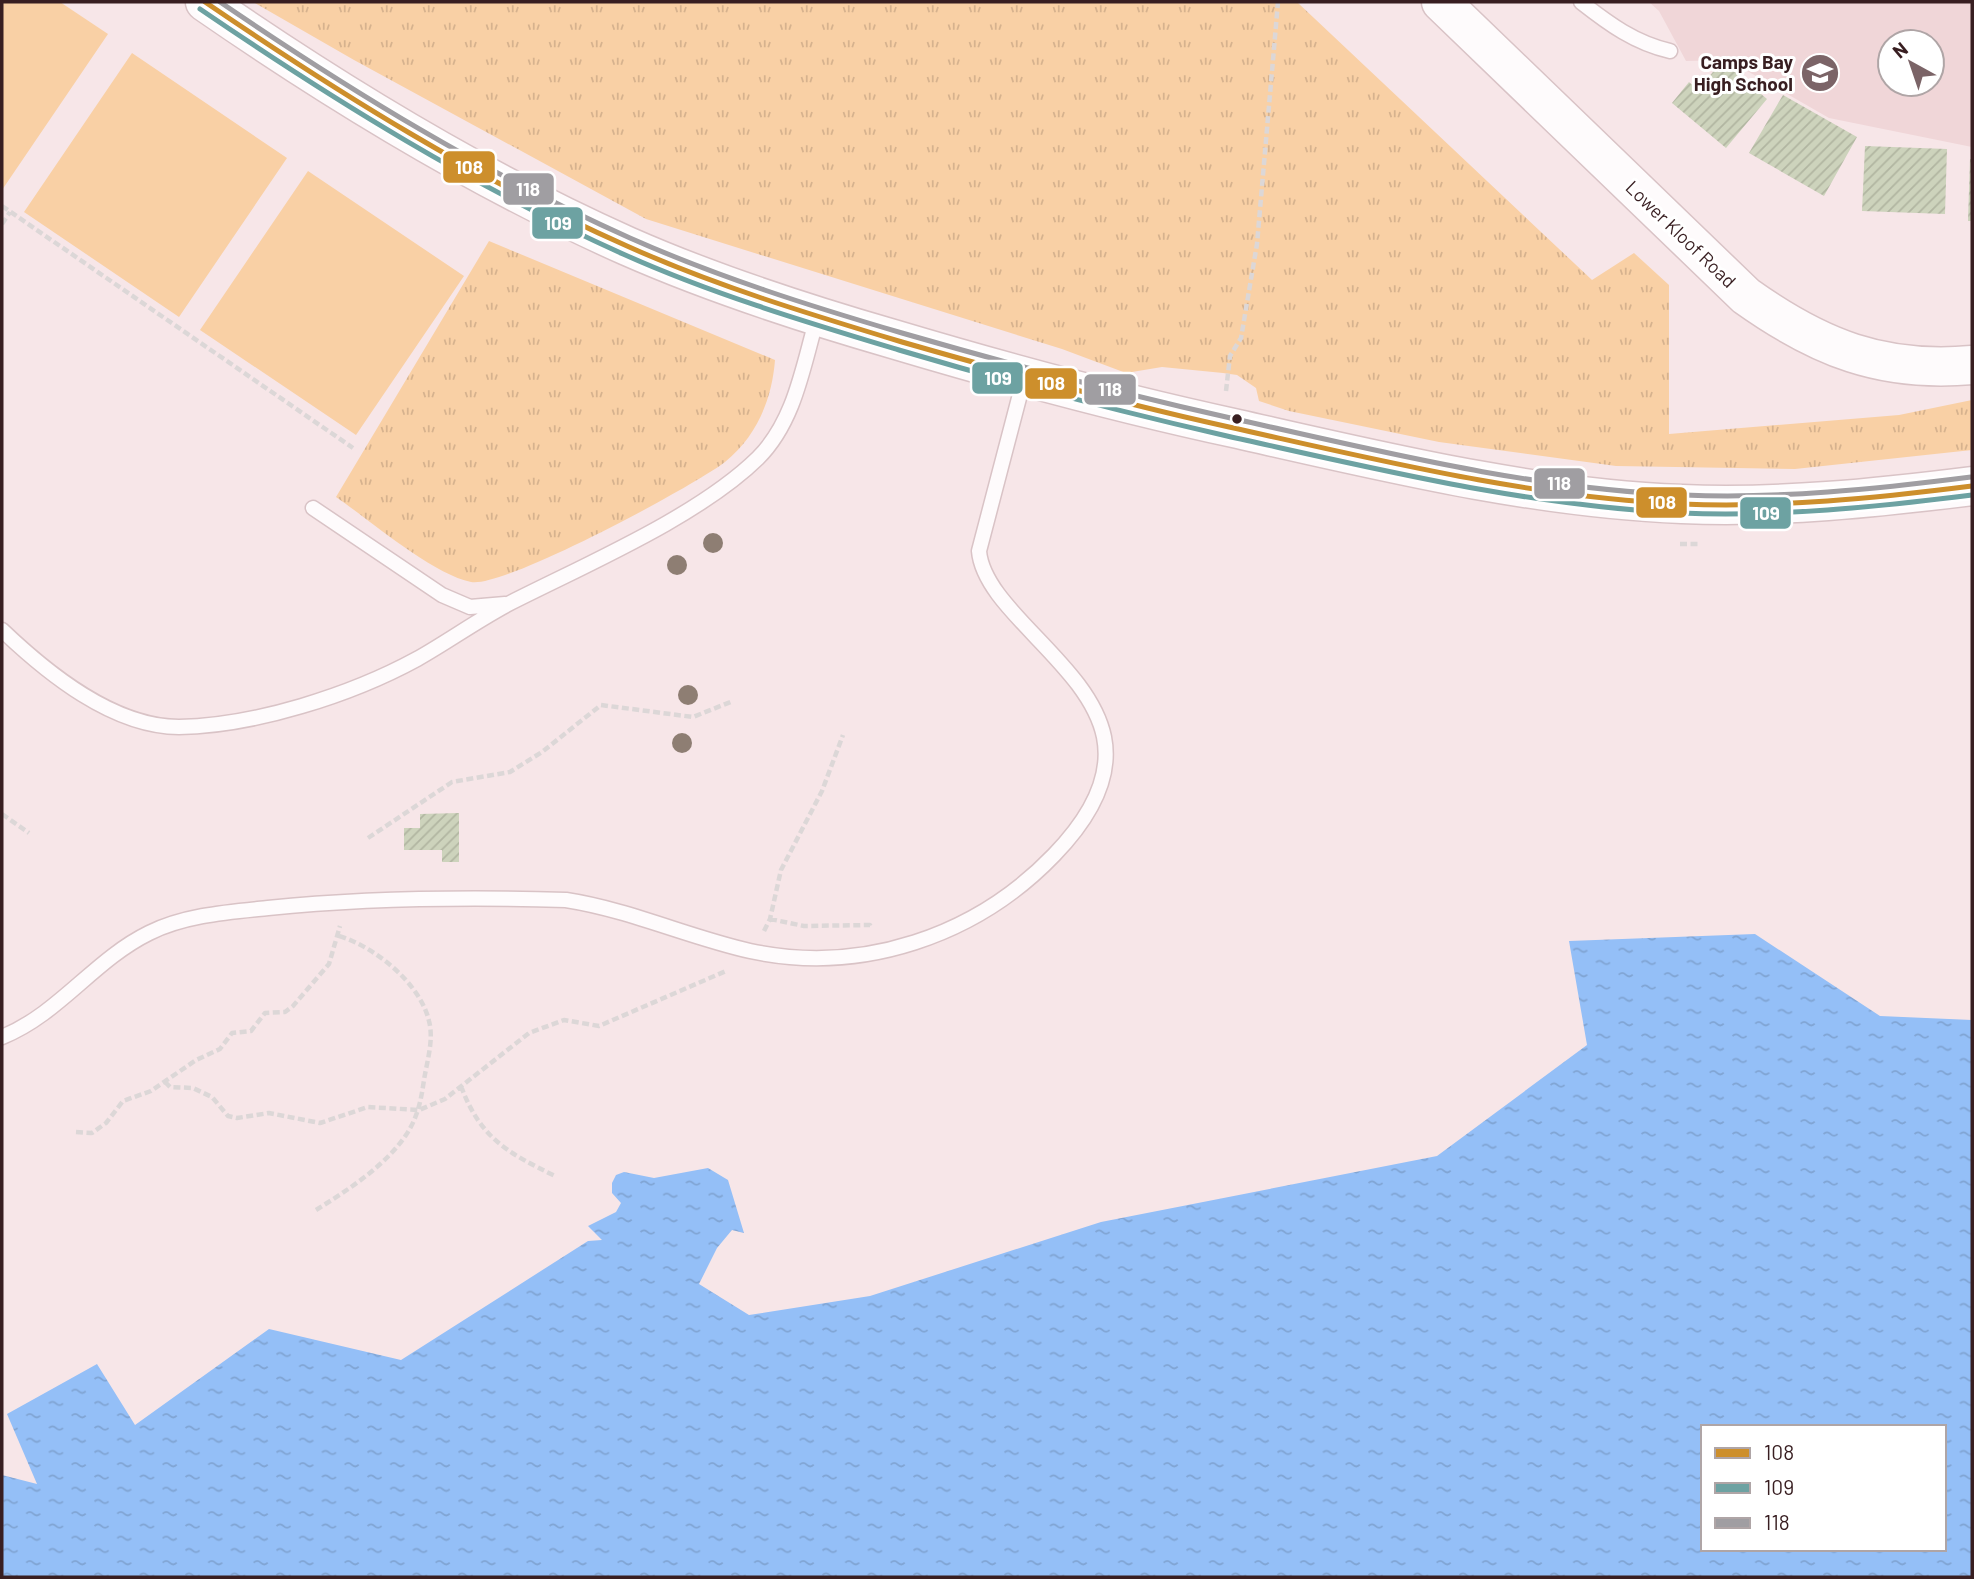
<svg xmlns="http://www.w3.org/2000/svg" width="1974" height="1579" font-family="Barlow,sans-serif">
<defs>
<pattern id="grass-tufts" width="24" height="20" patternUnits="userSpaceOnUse" patternTransform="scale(1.75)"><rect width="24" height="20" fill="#f9d0a5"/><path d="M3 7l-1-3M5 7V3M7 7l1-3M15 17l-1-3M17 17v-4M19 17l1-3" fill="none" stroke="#d6b28e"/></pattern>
<pattern id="water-ripples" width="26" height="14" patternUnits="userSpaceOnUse" patternTransform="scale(1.75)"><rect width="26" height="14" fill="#94bff7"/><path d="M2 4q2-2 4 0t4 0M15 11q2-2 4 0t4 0" fill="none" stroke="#80a4d3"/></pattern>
<pattern id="building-hatch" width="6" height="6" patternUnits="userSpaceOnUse" patternTransform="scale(1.75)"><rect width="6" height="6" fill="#cdd3bc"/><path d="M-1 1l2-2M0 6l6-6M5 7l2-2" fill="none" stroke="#b1b5a1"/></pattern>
</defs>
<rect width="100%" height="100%" fill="#f7e6e8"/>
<path fill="#f0d6d8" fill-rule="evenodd" d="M1649 2H1972V147L1829 118 1728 60 1686 61 1659 11ZM1890 42H1932V84H1890Z"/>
<path fill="url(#grass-tufts)" d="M253 2H1297L1592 280 1634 253 1669 285V434L1899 415 1972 400V450L1795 469 1616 466 1439 442 1289 411 1259 401 1256 388 1237 375 1223 373 1162 367 1126 373 1062 349 646 219 354 60Z
M489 241 775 360C772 399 757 436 725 462 694 486 503 589 471 582 432 574 371 521 336 497Z"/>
<path fill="#f9d0a5" d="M2 2H60L108 34 2 190Z
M132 53 287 158 179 317 24 212Z
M308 171 464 276 356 435 200 330Z"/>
<path fill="url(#water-ripples)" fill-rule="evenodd" d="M1755 934 1880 1016 1972 1020V1577H2V1475L37 1484 7 1414 97 1364 135 1425 269 1329 401 1360 588 1241 602 1240 588 1226 616 1212 621 1203 612 1193V1183L616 1175 624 1172 654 1178 708 1168 728 1180 744 1233 732 1230 717 1248 699 1284 749 1315 870 1296 1101 1222 1437 1156 1587 1045 1569 941ZM1703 1427H1944V1549H1703Z"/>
<path fill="url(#building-hatch)" d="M1722 61 1767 99 1726 148 1672 103 1689 82 1698 90Z
M1783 95 1857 137 1824 196 1749 153Z
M1865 146 1947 149 1945 214 1862 211Z
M1970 159H1972V221H1968Z
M459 813V862H442V850H404V828H420V814Z"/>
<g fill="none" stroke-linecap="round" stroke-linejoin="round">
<g stroke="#d9c3c6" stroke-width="17">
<path id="service" d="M1581 2C1609 24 1635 43 1670 51
M313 508 442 595 470 607 505 604
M2 630C47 673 113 727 179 727 254 726 351 695 417 659 449 641 479 619 512 602 587 564 699 516 758 458 795 421 803 366 817 318
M2 1037C59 1014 94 960 149 933 185 915 229 912 268 908 367 898 467 897 566 900 630 910 688 937 750 951 862 975 976 936 1054 855 1084 824 1113 782 1104 737 1089 664 984 610 979 551L1024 379"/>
</g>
<g stroke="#d9c3c6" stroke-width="41">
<path id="secondary" d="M1441 2 1746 296C1819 348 1882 373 1972 365"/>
</g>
<g stroke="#d9c3c6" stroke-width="41">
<path id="primary" d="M205 2C338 94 479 180 627 246 713 284 803 313 893 339 1007 373 1122 404 1238 429 1384 462 1532 498 1682 504 1779 508 1876 498 1972 486"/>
</g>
<path stroke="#dcd7d7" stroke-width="4.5" stroke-dasharray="7 3.5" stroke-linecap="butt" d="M2 206 353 448
M2 224 10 212
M1226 391 1230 356 1241 338 1257 244 1278 2
M1680 544H1700
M2 814 29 833
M368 838 452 782 510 772 542 752 601 705 693 717 733 701
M770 919 804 926 870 925 871 928
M764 931 770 919 781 870 822 791 843 735
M165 1082 170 1087 193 1088 212 1097 228 1116 237 1118 269 1113 320 1123 368 1107 419 1110 445 1099 529 1033 564 1020 599 1026 726 971
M461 1086C480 1138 508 1153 555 1176
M76 1132 92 1133 106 1123 123 1101 151 1091 196 1060 220 1049 232 1033 251 1031 265 1013 285 1012 293 1006 329 964 340 926
M316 1210C348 1190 385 1166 406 1135 418 1117 421 1100 424 1080 427 1061 434 1040 429 1021 420 983 375 947 339 936"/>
<use href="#service" stroke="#fefbfc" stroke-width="14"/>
<use href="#secondary" stroke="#fefbfc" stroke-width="38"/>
<use href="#primary" stroke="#fefbfc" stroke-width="38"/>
<g stroke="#fff" stroke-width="10">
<path id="bus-1" d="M205 2C340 94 478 180 627 246 716 286 809 314 902 342 1010 373 1119 403 1229 427 1378 460 1528 497 1682 504 1779 508 1876 498 1972 486"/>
</g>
<g stroke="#fff" stroke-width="10">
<path id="bus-2" d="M200 9C335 101 474 187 623 254 712 294 806 322 899 350 1007 382 1117 411 1227 436 1377 469 1527 506 1681 513 1779 517 1876 507 1972 495"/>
</g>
<g stroke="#fff" stroke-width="10">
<path id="bus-3" d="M220 2C351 91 486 174 630 238 718 277 810 306 902 333 1013 365 1123 394 1235 419 1383 452 1531 489 1684 495 1780 499 1876 489 1971 477"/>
</g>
<use href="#bus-1" stroke="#cd8f2c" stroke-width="5"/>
<use href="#bus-2" stroke="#6da2a2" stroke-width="5"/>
<use href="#bus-3" stroke="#a09ea2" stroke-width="5"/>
</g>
<g fill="#8e7e73">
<circle cx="713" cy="543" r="10"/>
<circle cx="677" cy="565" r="10"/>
<circle cx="688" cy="695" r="10"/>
<circle cx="682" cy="743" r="10"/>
</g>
<defs>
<g id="school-disc" transform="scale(2.0125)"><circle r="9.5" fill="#7b6467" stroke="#fff"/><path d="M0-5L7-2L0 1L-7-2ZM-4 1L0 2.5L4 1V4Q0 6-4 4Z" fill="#fff"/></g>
</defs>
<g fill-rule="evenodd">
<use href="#school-disc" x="1820" y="73"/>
</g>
<circle fill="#381e21" stroke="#fff" stroke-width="2.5" cx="1237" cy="419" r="6"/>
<g text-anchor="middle" stroke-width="6" stroke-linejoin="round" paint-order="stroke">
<g font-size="19" font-weight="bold" fill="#381e21" stroke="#fff" text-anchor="end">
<text x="1793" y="69">Camps Bay<tspan x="1793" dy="22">High School</tspan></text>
</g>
<g font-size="19" fill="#381e21" stroke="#fff">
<text transform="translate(1681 234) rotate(44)" y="7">Lower Kloof Road</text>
</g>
</g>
<g stroke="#fff" stroke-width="2.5">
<rect x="442" y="150" width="54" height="34" rx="7" fill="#cd8f2c"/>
<rect x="502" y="172" width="53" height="34" rx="7" fill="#a09ea2"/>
<rect x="531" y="206" width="53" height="34" rx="7" fill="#6da2a2"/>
<rect x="971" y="361" width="53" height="34" rx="7" fill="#6da2a2"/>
<rect x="1024" y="367" width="54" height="33" rx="7" fill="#cd8f2c"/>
<rect x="1083" y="373" width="54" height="33" rx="7" fill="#a09ea2"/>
<rect x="1533" y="467" width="53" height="33" rx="7" fill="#a09ea2"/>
<rect x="1635" y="486" width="53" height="33" rx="7" fill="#cd8f2c"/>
<rect x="1739" y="496" width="53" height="34" rx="7" fill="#6da2a2"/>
</g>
<g font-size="19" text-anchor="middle" font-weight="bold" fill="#fff">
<text x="469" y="174">108</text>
<text x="528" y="196">118</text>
<text x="558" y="230">109</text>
<text x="998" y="385">109</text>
<text x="1051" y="390">108</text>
<text x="1110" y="396">118</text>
<text x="1559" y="490">118</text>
<text x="1662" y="509">108</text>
<text x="1766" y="520">109</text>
</g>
<rect width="1974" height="1579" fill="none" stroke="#381e21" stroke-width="7"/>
<rect x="1701" y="1425" width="245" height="126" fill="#ffffff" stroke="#afa5a6" stroke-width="2"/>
<rect x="1715" y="1448" width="35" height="10" fill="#cd8f2c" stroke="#afa5a6" stroke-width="2"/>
<text x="1764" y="1460" font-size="21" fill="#381e21">108</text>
<rect x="1715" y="1483" width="35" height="10" fill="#6da2a2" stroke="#afa5a6" stroke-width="2"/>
<text x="1764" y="1495" font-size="21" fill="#381e21">109</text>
<rect x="1715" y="1518" width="35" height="10" fill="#a09ea2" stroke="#afa5a6" stroke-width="2"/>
<text x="1764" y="1530" font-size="21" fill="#381e21">118</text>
<g transform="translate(1911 63) rotate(320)"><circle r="33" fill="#ffffff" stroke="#afa5a6" stroke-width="2"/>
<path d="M0-5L12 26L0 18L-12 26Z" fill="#7b6467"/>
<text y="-10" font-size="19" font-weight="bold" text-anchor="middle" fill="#381e21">N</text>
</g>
</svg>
